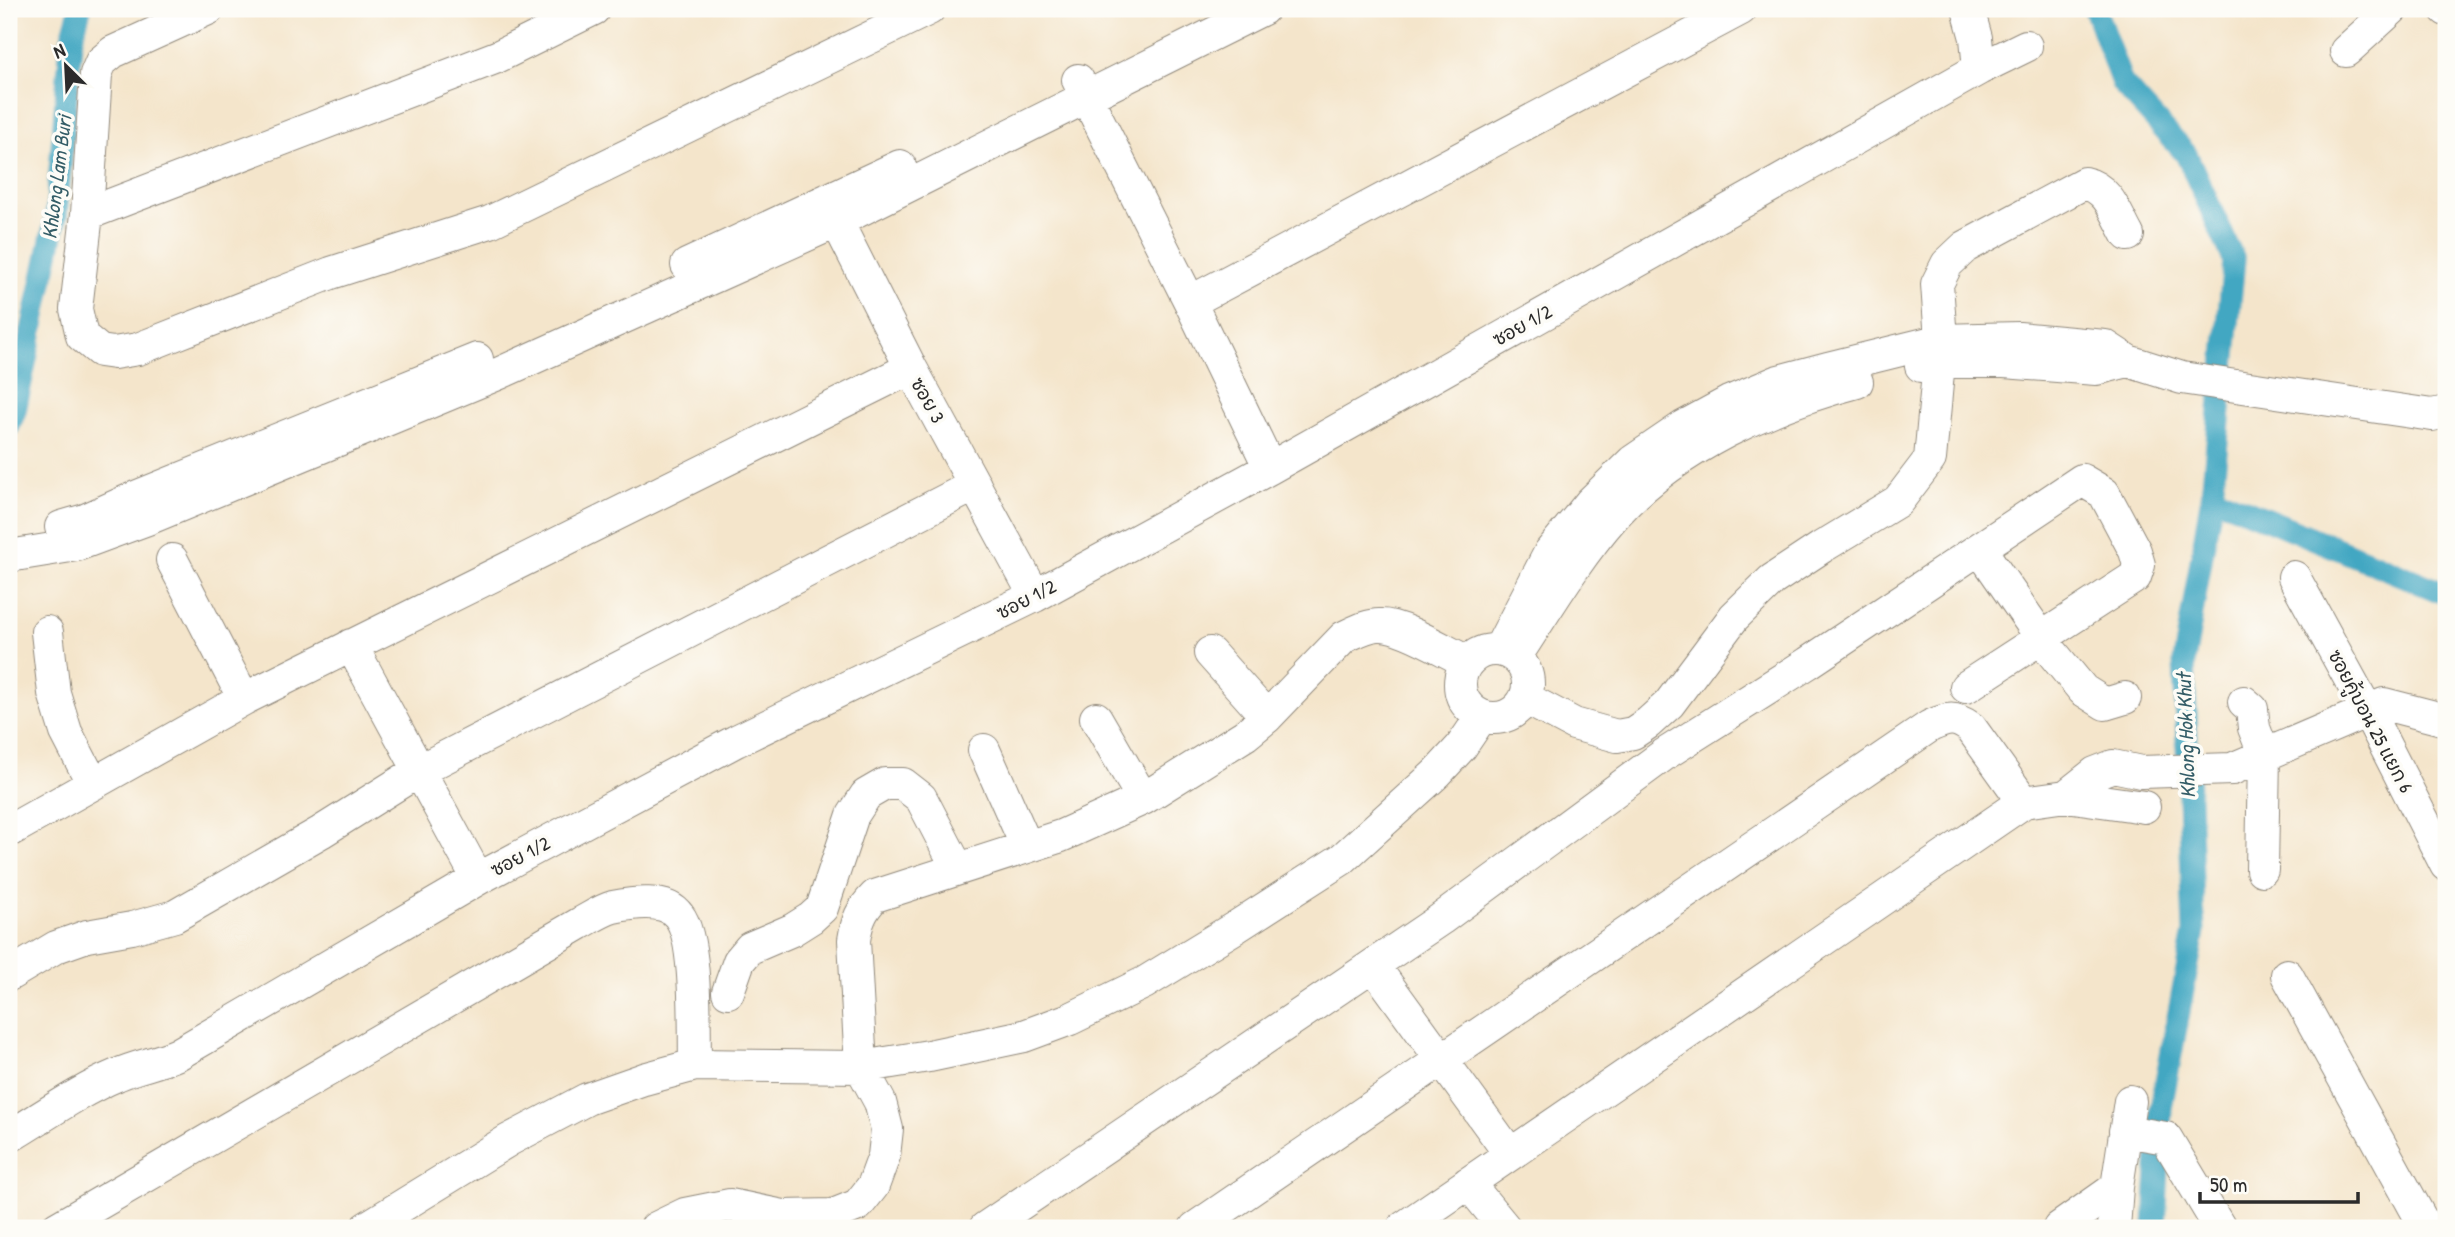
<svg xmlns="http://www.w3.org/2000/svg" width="2455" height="1237" font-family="'Patrick Hand','Playpen Sans Thai',sans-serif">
<rect width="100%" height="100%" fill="#fdfcf7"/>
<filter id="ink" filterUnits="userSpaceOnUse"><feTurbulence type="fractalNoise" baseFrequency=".0143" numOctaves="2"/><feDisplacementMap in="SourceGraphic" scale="14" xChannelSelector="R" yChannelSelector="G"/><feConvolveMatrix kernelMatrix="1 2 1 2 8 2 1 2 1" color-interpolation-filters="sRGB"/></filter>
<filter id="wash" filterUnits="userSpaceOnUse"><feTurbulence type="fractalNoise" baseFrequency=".00686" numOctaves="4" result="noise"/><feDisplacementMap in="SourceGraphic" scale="28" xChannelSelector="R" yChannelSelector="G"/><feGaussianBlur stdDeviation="1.57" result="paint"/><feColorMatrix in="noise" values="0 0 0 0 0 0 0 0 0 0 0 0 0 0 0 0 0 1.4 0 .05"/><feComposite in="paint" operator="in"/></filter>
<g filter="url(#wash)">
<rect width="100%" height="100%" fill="#f4e5cb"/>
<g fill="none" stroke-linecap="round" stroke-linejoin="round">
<path stroke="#42a7c2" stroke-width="23" d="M2095 9 2122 83 2186 154 2234 260 2212 496
M9 426 15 411 56 216 71 42 80 9
M2155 1228 2161 1108 2194 932 2184 661 2212 496 2446 594"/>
</g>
</g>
<g filter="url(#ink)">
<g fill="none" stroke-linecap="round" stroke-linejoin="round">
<g stroke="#90887b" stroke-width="34">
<path id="minor" d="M208 9 113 52 101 62 96 74 87 214 76 309 82 336 100 351 114 353 138 349 331 273 490 222 929 9
M2445 9 2446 10
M2346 51 2392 9
M1979 69 2026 46
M1078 80 1190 302 1270 468
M827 202 911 368 1035 596
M87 214 497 57 594 9
M687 265 900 166
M1190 302 1741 9
M1921 366 1939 362H2004L2096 369 2128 361
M61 527 85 520 138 496 477 359
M1980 549 2050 650 2083 690 2105 704 2125 698
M9 556 77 545 150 518 500 373 836 222 1263 9
M172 560 244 699
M2294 577 2367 710 2446 865
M47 632 54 693 66 732 93 784
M351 645 478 879
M1499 650 1550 552 1590 503 1633 461 1683 427 1729 402 1779 381 1828 368 1941 340 2019 338 2105 346 2128 361 2182 378 2432 415 2446 412
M1460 684a34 34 0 1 1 68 0a34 34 0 1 1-68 0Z
M1210 653 1267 717
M1516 656C1547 609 1576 559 1614 516 1673 449 1772 404 1857 382
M1525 698 1574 724 1617 736 1633 733 1648 723 1669 704 1734 617 1772 580 1822 547 1898 501 1930 459 1941 340 1937 284 1947 264 1965 247 2084 183C2109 188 2116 214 2128 235
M2244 702 2252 709 2254 728 2264 754 2262 870
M1096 718 1143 799
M984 750 1027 847
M2066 796 2144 807
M9 831 244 699 911 368
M1373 965 1510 1154
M9 975 56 947 87 936 132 928 175 916 321 832 420 770 975 485
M2287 975 2426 1228
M728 992 739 961 750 948 792 930 811 918 822 908 853 815 866 795 885 784H903L921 798 958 869
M2125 1131 2166 1138 2220 1228
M9 1137C44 1116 79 1091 117 1075 136 1066 158 1063 178 1054L478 879 736 741 1035 596 1270 468 1979 69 1976 38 1968 9
M1468 1183 1505 1228
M57 1228 579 924C590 918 602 910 613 907 633 903 666 898 679 916 698 940 694 1033 695 1065
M366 1228 509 1140 587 1099 644 1079 695 1065 861 1067 929 1056 1024 1036 1070 1019 1144 983 1236 927 1342 859 1437 773 1461 747 1482 716
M656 1228 685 1214 730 1205 783 1216 833 1215 858 1205 873 1186 884 1156 887 1129 880 1102 861 1067 854 940C857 921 861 910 875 896L1061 836 1143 799 1245 735 1267 717 1344 637C1355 632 1369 624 1381 625 1403 625 1446 652 1468 662
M985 1228 1441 919 1665 754 1808 663 2082 480 2104 493 2135 551 2139 565 2135 577 1966 687
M1195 1228 1930 726C1948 718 1955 716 1971 728L2024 802
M1403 1228 2024 802 2066 796 2095 773 2113 766 2141 772 2232 769 2384 704 2446 720
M2059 1228 2117 1187
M2114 1228 2117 1187 2130 1101"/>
</g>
<use href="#minor" stroke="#fff" stroke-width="32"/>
</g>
</g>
<g text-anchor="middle" stroke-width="7" stroke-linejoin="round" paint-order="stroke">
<g font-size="19" fill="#2b2b2b" stroke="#fdfcf7">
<text transform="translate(1522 325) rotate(-29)" y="7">ซอย 1/2</text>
<text transform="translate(928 400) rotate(61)" y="7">ซอย 3</text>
<text transform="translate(1026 599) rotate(-27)" y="7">ซอย 1/2</text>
<text transform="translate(2371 721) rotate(62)" y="7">ซอยคู้บอน 25 แยก 6</text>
<text transform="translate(520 856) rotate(-28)" y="7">ซอย 1/2</text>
</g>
<g font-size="21" font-style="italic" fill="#345d67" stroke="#fdfcf7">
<text transform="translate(57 177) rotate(-83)" y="7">Khlong Lam Buri</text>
<text transform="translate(2186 736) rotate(-92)" y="7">Khlong Hok Khut</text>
</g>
</g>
<rect width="2455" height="1237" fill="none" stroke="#fdfcf7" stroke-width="35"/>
<g transform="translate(66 66) rotate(336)" stroke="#fdfcf7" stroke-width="5" paint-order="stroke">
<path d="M0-5L12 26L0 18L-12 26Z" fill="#2b2b2b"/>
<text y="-10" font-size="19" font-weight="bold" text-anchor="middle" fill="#2b2b2b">N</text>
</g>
<path d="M2200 1192v10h158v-10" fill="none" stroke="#2b2b2b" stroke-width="3.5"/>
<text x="2210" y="1192" font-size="21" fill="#2b2b2b" stroke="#fdfcf7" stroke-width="5" paint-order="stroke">50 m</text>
</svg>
